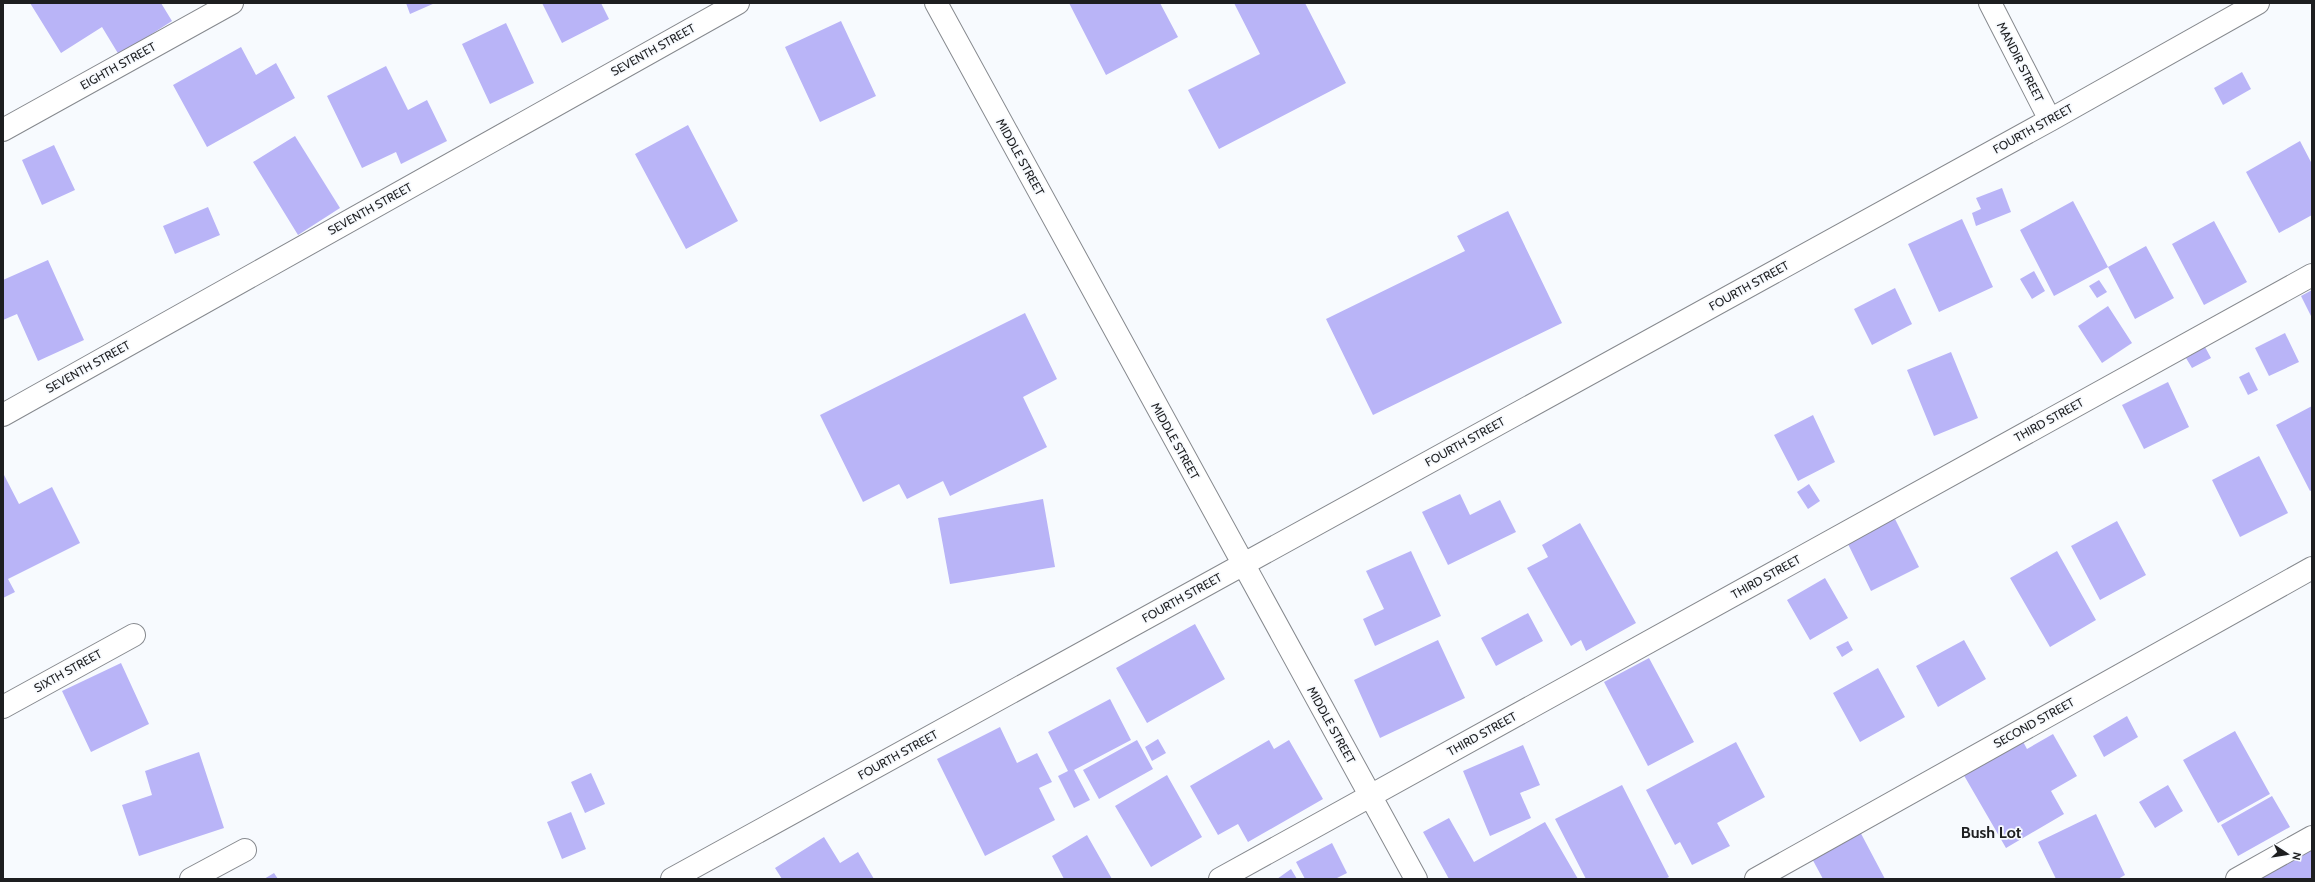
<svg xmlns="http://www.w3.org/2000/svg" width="2315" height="882" font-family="Cabin,sans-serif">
<rect width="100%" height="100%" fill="#f7fafe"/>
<path fill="#b9b4f7" d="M30 3H161L172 21 119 55 102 27 61 53Z
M406 3H435L410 14Z
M542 3H601L609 19 562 43Z
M1069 3H1160L1178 37 1106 75Z
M1234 3H1305L1346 83 1219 149 1188 90 1260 54Z
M841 21 876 96 820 122 785 47Z
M506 23 534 83 490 104 462 44Z
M241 47 256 75 276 63 295 98 207 147 173 85Z
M386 66 408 110 427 100 447 141 401 164 396 152 362 168 327 96Z
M2242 72 2251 89 2223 105 2214 88Z
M688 125 738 221 686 249 635 154Z
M295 136 340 208 298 235 253 162Z
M2300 141 2312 164V215L2279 233 2246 172Z
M54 145 75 190 42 205 22 160Z
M2002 188 2011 212 1976 226 1972 213 1981 209 1976 198Z
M2073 201 2108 267 2146 246 2174 298 2135 319 2108 267 2054 296 2020 230Z
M208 207 220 235 175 254 163 226Z
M1508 211 1562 323 1373 415 1326 319 1465 251 1457 236Z
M1962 219 1993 287 1939 312 1908 244Z
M2214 221 2247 282 2204 305 2172 244Z
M48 260 84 340 38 361 17 314 3 320V280Z
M2034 271 2045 291 2032 299 2020 279Z
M2099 280 2107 292 2097 298 2089 286Z
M1895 288 1912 324 1872 345 1854 309Z
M2312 290V318L2301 296Z
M2108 306 2132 343 2102 363 2078 326Z
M1025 313 1057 379 1023 397 1047 447 950 496 943 481 907 499 899 484 863 502 820 415Z
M2285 333 2299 362 2269 376 2255 348Z
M2205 347 2211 358 2192 368 2186 358Z
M1951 352 1978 418 1934 436 1907 370Z
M2249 372 2258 390 2248 395 2239 377Z
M2168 382 2189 427 2144 449 2122 405Z
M2312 406V490L2310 491 2276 425Z
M1813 415 1835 462 1798 481 1774 435Z
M2259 456 2288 513 2240 537 2212 480Z
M3 473 19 504 52 487 80 543 8 579 15 592 3 598Z
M1809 484 1820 501 1808 509 1797 492Z
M1460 494 1470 515 1500 500 1516 532 1448 565 1422 512Z
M1043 499 1055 567 950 584 938 518Z
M1895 519 1919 567 1871 591 1847 542Z
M2117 521 2146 575 2100 600 2071 546Z
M1580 523 1636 623 1586 651 1581 640 1571 646 1527 568 1548 557 1542 545Z
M1411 551 1441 616 1375 646 1363 619 1384 609 1366 571Z
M2057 551 2096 620 2050 647 2010 578Z
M1825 578 1848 618 1810 640 1787 600Z
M1528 613 1543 641 1496 666 1481 638Z
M1195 624 1225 679 1147 723 1116 668Z
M1438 640 1465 698 1380 738 1354 680Z
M1964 640 1986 679 1938 707 1916 666Z
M1848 641 1853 650 1842 657 1836 647Z
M1649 658 1694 742 1648 766 1604 682Z
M121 663 149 724 91 752 62 691Z
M1878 668 1905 717 1860 742 1833 693Z
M1110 699 1131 740 1074 770 1090 800 1074 808 1058 776 1068 771 1048 732Z
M2127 716 2138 737 2104 757 2093 736Z
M1000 727 1017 763 1037 753 1052 782 1039 788 1055 820 985 856 937 759Z
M2235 731 2270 794 2218 823 2183 760Z
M2053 734 2077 776 2051 791 2064 814 2006 848 1962 772 2021 738 2027 749Z
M1158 739 1166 753 1152 761 1145 747Z
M1137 740 1153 769 1099 799 1083 770Z
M1269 740 1274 749 1289 740 1323 799 1248 842 1238 824 1218 835 1190 786Z
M1736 742 1765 797 1717 823 1730 846 1692 865 1680 842 1675 845 1646 790Z
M1523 745 1540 785 1520 793 1531 818 1490 836 1463 771Z
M199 752 224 828 139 856 122 805 152 795 145 771Z
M591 773 605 804 585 813 571 782Z
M1167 775 1202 837 1151 867 1115 806Z
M1622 785 1669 877 1665 879H1586L1555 819Z
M2168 785 2183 811 2155 828 2139 802Z
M2272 796 2290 827 2238 856 2221 825Z
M571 812 586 849 562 859 547 822Z
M2096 814 2125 875 2118 879H2056L2038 842Z
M1449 818 1474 862 1545 822 1578 879H1449L1423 832Z
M1857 826 1885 879H1823L1809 853Z
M1087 835 1112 879H1064L1052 856Z
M824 837 840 863 858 852 874 879H782L775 868Z
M1332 843 1347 873 1335 879H1305L1296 862Z
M2312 846V879H2257Z
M1291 869 1297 879H1277Z
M274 873 278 879H264Z"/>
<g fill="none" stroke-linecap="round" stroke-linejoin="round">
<g stroke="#86898e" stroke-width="24">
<path id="minor" d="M936 3 1416 879
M1990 3 2050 120
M3 130 232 3
M3 415 738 3
M3 707 134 635
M191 879 245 850
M672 879 2050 120 2258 3
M1220 879 2312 275
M1756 879 2312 568
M2237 879 2312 837"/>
</g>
<use href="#minor" stroke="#fff" stroke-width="22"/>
</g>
<g text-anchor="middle" stroke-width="3.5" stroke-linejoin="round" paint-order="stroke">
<g font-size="12" fill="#1d1e20" stroke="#f7fafe">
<text transform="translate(653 50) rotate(-29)" y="4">SEVENTH STREET</text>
<text transform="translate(2020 62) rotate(63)" y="4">MANDIR STREET</text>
<text transform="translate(118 66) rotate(-29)" y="4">EIGHTH STREET</text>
<text transform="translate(2033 129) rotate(-29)" y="4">FOURTH STREET</text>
<text transform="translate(1020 157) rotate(61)" y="4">MIDDLE STREET</text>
<text transform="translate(370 209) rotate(-29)" y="4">SEVENTH STREET</text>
<text transform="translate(1749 286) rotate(-29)" y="4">FOURTH STREET</text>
<text transform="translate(88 367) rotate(-29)" y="4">SEVENTH STREET</text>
<text transform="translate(2049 420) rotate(-29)" y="4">THIRD STREET</text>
<text transform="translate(1175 441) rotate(61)" y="4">MIDDLE STREET</text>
<text transform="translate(1465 442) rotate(-29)" y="4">FOURTH STREET</text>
<text transform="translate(1766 577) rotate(-29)" y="4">THIRD STREET</text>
<text transform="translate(1182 598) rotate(-29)" y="4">FOURTH STREET</text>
<text transform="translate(68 671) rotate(-29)" y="4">SIXTH STREET</text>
<text transform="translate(2034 723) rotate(-29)" y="4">SECOND STREET</text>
<text transform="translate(1331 725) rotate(61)" y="4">MIDDLE STREET</text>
<text transform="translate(1482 734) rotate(-29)" y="4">THIRD STREET</text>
<text transform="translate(898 755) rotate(-29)" y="4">FOURTH STREET</text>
</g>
<g font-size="16" font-weight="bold" fill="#1d1e20" stroke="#f7fafe">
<text x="1991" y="838">Bush Lot</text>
</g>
</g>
<rect width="2315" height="882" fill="none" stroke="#1d1e20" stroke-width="8"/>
<g transform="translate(2287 854) rotate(102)" stroke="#f7fafe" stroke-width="3" paint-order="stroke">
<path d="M0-3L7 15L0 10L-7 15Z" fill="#1d1e20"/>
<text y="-6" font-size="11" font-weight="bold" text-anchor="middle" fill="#1d1e20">N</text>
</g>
</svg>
